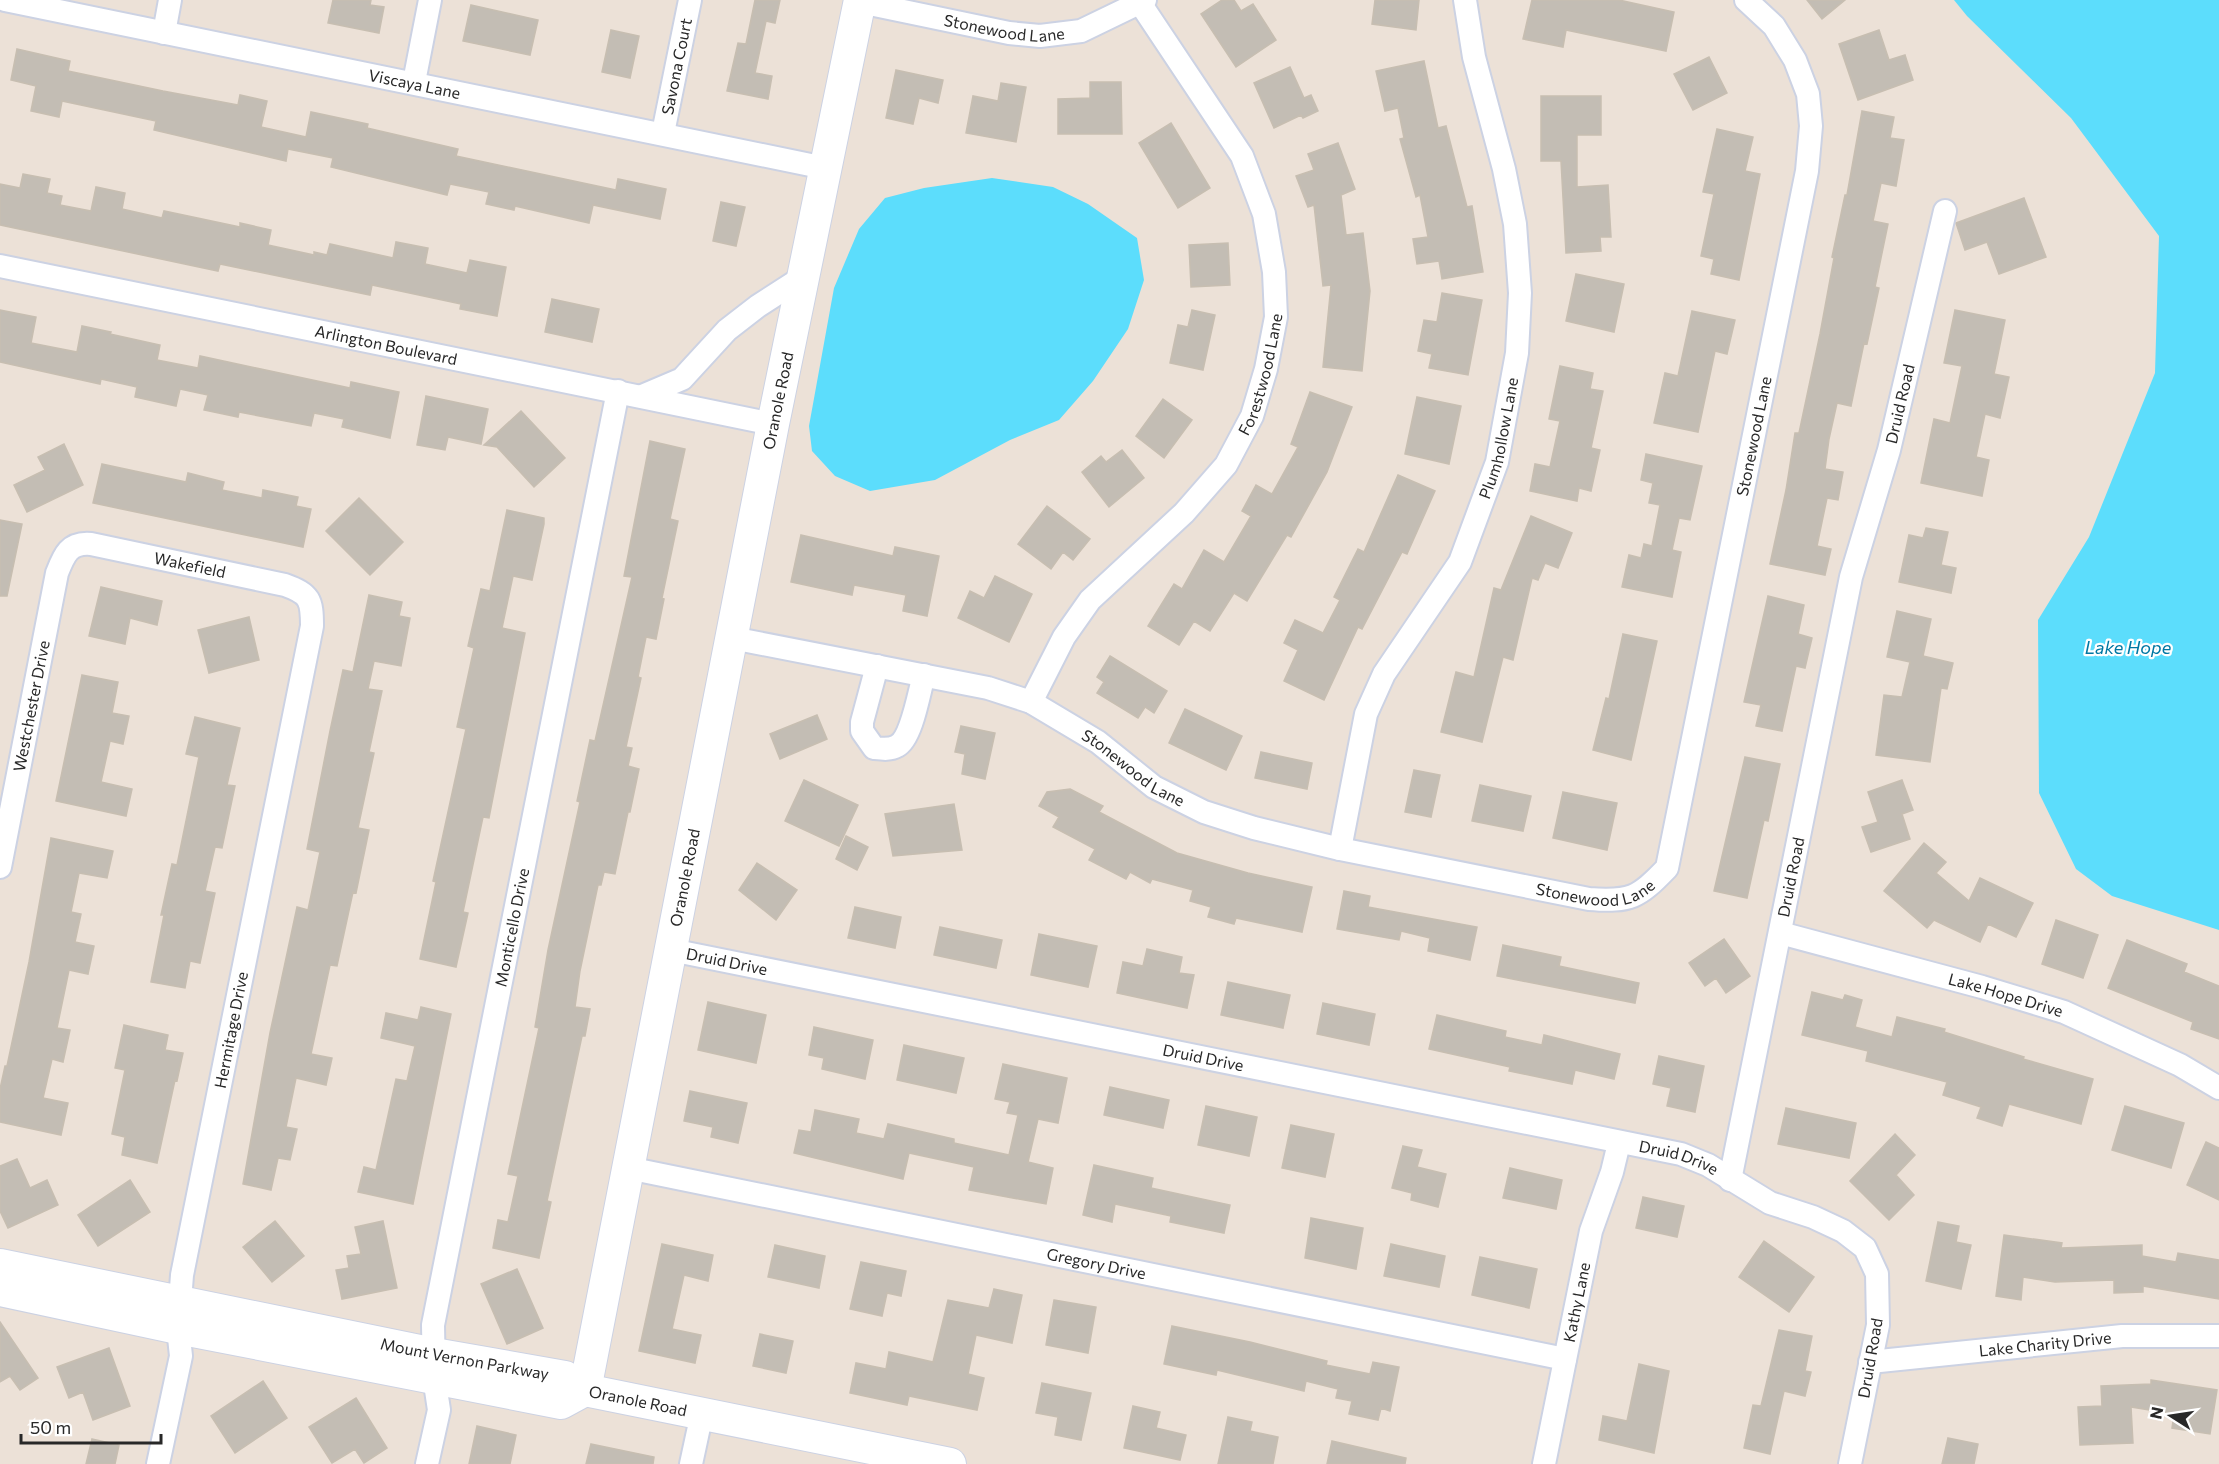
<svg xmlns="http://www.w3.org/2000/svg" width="2219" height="1464" font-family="Commissioner,sans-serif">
<rect width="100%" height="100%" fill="#ece1d7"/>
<path fill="#5cddfc" d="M1954 0H2219V930L2112 896 2076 869 2039 793 2038 620 2089 537 2155 373 2159 236 2071 118 1967 16Z
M992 178 1053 187 1088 204 1137 238 1144 280 1128 329 1093 381 1059 420 1010 440 935 480 870 491 835 476 812 451 809 426 834 288 859 229 885 198 924 188Z"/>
<path fill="#c3bdb4" stroke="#c7beb1" stroke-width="1.5" d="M333 0H371L370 5 384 7 379 33 328 23Z
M755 0H780L775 23 766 21 755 73 772 76 768 99 727 91 738 43 746 44Z
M1222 0H1234L1241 11 1253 4 1276 40 1236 67 1201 14Z
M1375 0H1419L1416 30 1372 24Z
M1532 0H1619L1674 12 1666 51 1566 30 1563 47 1523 39Z
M1807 0H1845L1822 19Z
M471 5 538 20 530 55 463 41Z
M611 30 639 36 630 78 602 72Z
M1879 30 1889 60 1905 55 1913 80 1858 100 1839 44Z
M17 49 70 61 68 71 163 91 238 105 240 95 267 101 261 127 306 137 311 112 368 124 367 128 458 149 456 156 616 190 618 179 666 189 660 219 593 205 589 223 515 206 514 210 486 204 489 192 450 184 447 195 331 167 333 158 288 149 286 161 154 130 156 121 62 101 59 117 31 111 36 86 11 80Z
M1709 57 1727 93 1693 110 1674 74Z
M1424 61 1438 128 1446 126 1467 207 1472 206 1483 272 1442 279 1439 261 1417 264 1413 239 1428 237 1420 195 1416 197 1400 139 1404 138 1398 108 1385 111 1376 71Z
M1290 67 1304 98 1311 95 1318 111 1303 118 1301 115 1274 128 1254 83Z
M896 70 943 80 938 103 919 98 913 124 886 118Z
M1090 82H1121L1122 134H1058V99L1090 98Z
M1001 83 1026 87 1016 142 966 133 973 96 998 101Z
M1541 96H1601V135H1577V187L1608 185 1611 237H1600L1601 251 1566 253 1561 161H1541Z
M1862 111 1894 117 1890 138 1904 140 1896 186 1881 183 1873 221 1888 224 1875 287 1879 288 1867 344 1864 343 1851 406 1837 403 1829 439 1825 469 1843 472 1838 500 1827 498 1817 546 1831 549 1825 575 1770 564 1786 490 1795 433H1799L1820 334 1834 258 1832 257 1845 195H1847Z
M1171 123 1210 188 1178 208 1139 143Z
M1717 129 1753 137 1745 171 1760 174 1739 280 1711 274 1714 259 1701 256 1714 194 1703 192Z
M1338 143 1355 189 1341 195 1346 235 1363 233 1370 291 1362 371 1323 367 1331 285 1323 286 1314 205 1308 207 1296 176 1314 170 1308 154Z
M23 174 50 179 47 193 62 196 60 205 91 211 96 187 125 193 122 209 162 218 164 211 240 227V223L271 230 268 245 314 255V252L327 255 330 244 393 258 396 242 428 248 425 264 467 273 470 260 506 267 497 316 460 309 461 304 372 285 370 295 220 264 218 271 0 225V184L20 188Z
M2024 198 2046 257 1999 274 1987 242 1965 250 1956 223Z
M721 202 745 207 736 246 713 241Z
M1228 243 1230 285 1191 287 1189 245Z
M1576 274 1624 284 1614 332 1566 321Z
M1442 293 1482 300 1468 375 1429 368 1432 354 1418 351 1424 320 1437 322Z
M552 299 599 309 592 342 545 332Z
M0 310 36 317 31 343 77 352 82 326 111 332 110 334 160 345 157 360 198 368 200 356 350 388 351 382 399 392 390 438 342 427 344 419 314 413 311 426 239 412 238 417 204 410 208 395 180 389 176 406 135 397 137 387 101 379 100 384 0 362Z
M1192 310 1215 315 1203 370 1170 363 1178 325 1188 327Z
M1955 310 2005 320 1994 374 2009 377 2000 418 1985 414 1976 457 1989 460 1982 496 1921 483 1934 419 1950 423 1962 366 1944 363Z
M1692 311 1735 320 1727 354 1715 351 1698 432 1654 423 1665 373 1678 376Z
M1560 366 1593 373 1590 389 1603 391 1591 448 1600 450 1591 491 1579 488 1577 501 1530 491 1535 464 1550 467 1560 421 1549 419Z
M1310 392 1352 407 1327 472 1291 537 1287 535 1247 601 1234 593 1210 631 1194 621 1179 645 1148 626 1174 584 1182 589 1204 550 1224 562 1251 516 1242 511 1256 485 1272 494 1298 447 1291 444Z
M426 396 488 409 481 444 448 437 445 450 417 445Z
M1417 397 1461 406 1449 464 1405 454Z
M1163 399 1192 420 1164 458 1136 436Z
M521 411 565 458 534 487 497 447 484 445Z
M650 441 685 449 670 519 678 521 662 598 664 599 656 639 646 637 638 677 641 678 626 747 632 748 628 766 639 769 630 812H628L615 874 604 872 601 885H598L580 971 575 1007 590 1009 585 1036H582L547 1201 551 1202 539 1258 493 1248 498 1220 508 1222 518 1176 508 1174 539 1028 535 1027 548 950 580 802 577 801 590 740 595 741 632 577 624 576Z
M64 444 83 485 27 512 14 485 45 470 38 457Z
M1122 450 1144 478 1109 507 1082 472 1101 456 1106 462Z
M1646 454 1702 466 1690 520 1679 518 1672 550 1681 552 1672 597 1622 587 1629 555 1641 558 1644 544 1652 546 1660 505 1649 503 1653 483 1641 480Z
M102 464 186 482 188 473 224 482 222 490 262 498 263 490 298 497 296 506 311 509 303 547 93 503Z
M1398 475 1435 491 1407 554 1402 552 1362 629 1358 627 1324 700 1284 681 1298 650 1284 643 1295 620 1323 633 1340 600 1334 597 1358 549 1364 552Z
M359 498 403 542 370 575 326 531Z
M1047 506 1090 539 1073 560 1063 552 1051 569 1018 544Z
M507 510 544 518V524L532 580 513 576 502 628 525 633 489 818 483 817 463 912 468 913 456 967 420 959 436 882 433 881 466 729 457 727 474 648 468 646 481 589 490 591Z
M1531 516 1572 533 1558 568 1545 563 1538 580 1532 578 1513 660 1503 657 1482 742 1441 732 1456 672 1474 677 1494 588 1501 590Z
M0 520 22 524 7 596H0Z
M1926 528 1948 532 1941 565 1956 568 1951 593 1899 582 1909 535 1923 538Z
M801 535 893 556 895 547 939 556 927 616 903 611 906 595 854 585 852 595 791 582Z
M995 576 1032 594 1009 642 958 618 970 591 984 598Z
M101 587 162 601 157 625 130 618 125 644 89 636Z
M369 595 402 602 399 616 410 618 401 666 374 661 368 689 382 691 369 752 374 753 358 828 369 830 356 893 353 892 337 966 330 965 311 1054 332 1058 326 1085 296 1078 286 1127 297 1129 290 1160 278 1158 271 1190 243 1184 270 1033 297 907 308 910 320 852 307 849 330 731 343 670 353 672Z
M1768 596 1804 605 1798 634 1812 638 1805 668 1796 666 1782 731 1756 726 1761 705 1744 702Z
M1897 611 1931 619 1923 656 1953 663 1947 689 1941 688 1930 762 1876 755 1884 695 1902 697 1910 662 1887 657Z
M249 617 259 660 209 673 198 630Z
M1623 634 1657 641 1631 760 1593 750 1606 698 1609 699Z
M1110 656 1167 691 1154 713 1145 707 1138 718 1097 693 1104 682 1097 677Z
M82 675 118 682 112 713 129 716 123 744 110 741 101 782 132 789 126 816 56 801Z
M1185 709 1242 736 1226 770 1169 743Z
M817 715 827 739 780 759 770 734Z
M195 717 240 728 227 785 235 786 222 848 215 847 205 891 215 893 200 963 190 961 185 988 151 982 164 915H161L172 864 177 865 199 757 186 754Z
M961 726 995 733 985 779 962 774 965 754 955 752Z
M1261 752 1312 763 1307 789 1255 778Z
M1745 757 1780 764 1768 821 1764 820 1747 898 1714 891Z
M1414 770 1440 775 1431 817 1405 812Z
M804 780 858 805 839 846 785 821Z
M1902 780 1913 810 1902 814 1910 839 1871 852 1862 827 1878 822 1868 792Z
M1480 785 1531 796 1523 831 1472 821Z
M1070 789 1103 806 1099 812 1177 853 1248 873 1312 887 1302 932 1236 918 1234 924 1208 917 1211 907 1190 901 1193 890 1152 879 1150 883 1130 872 1126 879 1089 860 1095 849 1053 827 1059 817 1039 806 1047 792Z
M1563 792 1617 803 1607 850 1553 838Z
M954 804 962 850 893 856 885 814Z
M846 836 868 847 857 870 836 859Z
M51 838 113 851 107 878 79 873 71 912 81 914 75 942 94 946 88 974 69 970 57 1028 70 1030 63 1062 52 1059 43 1098 68 1103 61 1135 0 1122V1089L5 1066H7L29 962Z
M1924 843 1946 862 1936 873 1969 901 1980 878 2033 903 2016 937 1988 924 1980 942 1934 920 1927 928 1884 891Z
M757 863 797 890 776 920 739 890Z
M1344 891 1370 896 1368 907 1477 927 1470 960 1428 951 1430 938 1401 931 1399 940 1337 929Z
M855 907 901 917 895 948 848 938Z
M2056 920 2098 935 2083 978 2042 964Z
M940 927 1002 940 996 968 934 955Z
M1039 934 1097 946 1088 987 1031 975Z
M1724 939 1750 976 1726 993 1716 978 1705 986 1689 963Z
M2127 940 2187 964 2184 972 2219 986V1039L2191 1029 2193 1022 2108 988Z
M1503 945 1561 957 1559 966 1639 983 1635 1003 1497 976Z
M1147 949 1182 957 1179 973 1194 975 1187 1008 1117 993 1123 962 1143 966Z
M1228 982 1290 995 1283 1028 1221 1015Z
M1812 992 1843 1000 1845 995 1862 1000 1855 1027 1892 1037 1897 1017 1945 1029 1944 1032 2024 1057 2023 1059 2093 1079 2081 1124 2009 1104 2002 1126 1977 1118 1981 1107 1943 1095 1947 1082 1866 1061 1868 1051 1802 1035Z
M708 1002 766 1015 756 1063 698 1050Z
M1323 1003 1375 1014 1369 1045 1317 1034Z
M421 1007 451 1014 413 1204 358 1192 364 1167 376 1170 396 1079 407 1081 415 1046 381 1038 386 1013 418 1020Z
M1437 1015 1506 1031 1505 1037 1542 1045 1544 1035 1620 1054 1614 1079 1575 1070 1572 1084 1509 1071 1510 1067 1429 1049Z
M124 1025 168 1035 165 1050 183 1053 177 1081 175 1080 157 1163 122 1155 125 1137 112 1134 125 1070 115 1068Z
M814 1027 873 1040 865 1079 822 1069 824 1058 809 1055Z
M904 1045 964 1058 956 1093 897 1080Z
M1659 1056 1704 1066 1695 1112 1667 1106 1671 1088 1653 1084Z
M1003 1064 1067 1078 1058 1123 1038 1119 1028 1162 1053 1168 1046 1204 969 1190 974 1167 909 1153 903 1179 794 1153 799 1130 811 1132 815 1110 859 1119 856 1133 884 1139 888 1124 954 1139V1143L1009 1155 1018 1115 1007 1113 1010 1102 995 1099Z
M1110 1087 1169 1100 1163 1128 1104 1115Z
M690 1091 747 1103 738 1143 711 1137 713 1127 684 1121Z
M1206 1106 1257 1117 1249 1156 1198 1145Z
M2125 1106 2184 1123 2171 1168 2112 1150Z
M1786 1108 1856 1123 1849 1158 1778 1144Z
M1291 1125 1334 1134 1325 1177 1282 1168Z
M1895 1134 1915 1155 1896 1175 1914 1195 1889 1220 1850 1181Z
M2206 1142 2219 1148V1200L2187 1185Z
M1403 1146 1422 1150 1417 1167 1446 1174 1438 1207 1411 1200 1412 1193 1392 1188Z
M17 1159 30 1188 47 1180 58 1205 8 1228 0 1211V1166Z
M1094 1165 1153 1178 1151 1188 1230 1205 1224 1233 1170 1222 1171 1216 1115 1204 1112 1222 1083 1215Z
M1510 1168 1562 1180 1556 1209 1503 1198Z
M130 1180 150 1212 98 1246 78 1215Z
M1643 1197 1684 1206 1677 1237 1636 1228Z
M1311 1218 1363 1228 1356 1269 1305 1258Z
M275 1221 304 1256 272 1282 243 1247Z
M383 1221 397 1288 342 1299 336 1270 349 1268 347 1256 361 1254 355 1227Z
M1938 1222 1959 1226 1956 1242 1971 1245 1961 1289 1926 1281Z
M2004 1235 2062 1243 2061 1248 2142 1245V1256L2176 1262 2178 1253 2219 1260V1299L2143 1286V1292L2114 1293V1280L2055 1282 2023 1277 2021 1300 1996 1296Z
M1764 1241 1814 1277 1789 1312 1739 1277Z
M662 1244 713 1255 708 1281 684 1275 672 1329 701 1335 695 1363 639 1351Z
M1391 1244 1445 1256 1439 1287 1384 1276Z
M775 1245 825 1256 819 1288 768 1277Z
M1480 1257 1537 1269 1529 1308 1472 1295Z
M861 1262 906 1271 901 1296 887 1293 882 1316 850 1309Z
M517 1269 543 1328 507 1344 481 1284Z
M994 1289 1022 1295 1012 1343 976 1335 968 1374 984 1378 977 1410 909 1396 907 1405 850 1393 856 1363 886 1369 889 1352 933 1362 948 1300 989 1308Z
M1054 1300 1096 1307 1088 1353 1046 1345Z
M0 1322 38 1378 20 1390 10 1376 0 1382Z
M1172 1326 1250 1342 1327 1361 1326 1365 1370 1374 1373 1362 1399 1367 1390 1411 1381 1408 1378 1420 1349 1414 1352 1401 1336 1398 1338 1389 1306 1381 1304 1391 1217 1370 1216 1375 1164 1364Z
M1779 1330 1812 1336 1805 1371 1811 1372 1805 1396 1784 1391 1770 1454 1744 1448 1753 1405 1761 1406Z
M760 1334 793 1341 786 1373 753 1366Z
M109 1348 130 1406 93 1420 83 1392 69 1398 57 1367Z
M1639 1364 1669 1371 1654 1453 1599 1440 1603 1416 1627 1421Z
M2151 1380 2217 1390 2210 1434 2172 1428 2174 1414 2131 1407 2133 1443 2080 1445 2078 1407 2102 1406 2101 1386 2151 1384Z
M263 1381 287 1418 235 1453 211 1416Z
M1042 1383 1091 1393 1081 1440 1055 1435 1058 1417 1036 1413Z
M356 1398 387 1448 364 1463 355 1449 332 1463 309 1427Z
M1133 1406 1160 1412 1156 1428 1186 1435 1180 1460 1124 1448Z
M1228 1417 1252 1422 1250 1431 1278 1437 1273 1464H1218Z
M477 1426 516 1435 510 1464H469Z
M1948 1438 1978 1444 1974 1464H1942Z
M92 1439 119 1445 115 1464H86Z
M1332 1441 1406 1458 1405 1464H1327Z
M591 1444 654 1457 653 1464H586Z"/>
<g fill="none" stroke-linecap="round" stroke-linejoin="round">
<g stroke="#ccd2e3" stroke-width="26">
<g id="street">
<path id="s1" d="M5 0 825 168"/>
<path id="s2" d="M860 2 1009 33 1040 36 1081 31 1145 0"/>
<path d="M164 33 170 0"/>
<path d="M414 82 430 0"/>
<path id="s3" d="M663 133 690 0"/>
<path id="s4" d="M0 266 773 424"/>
<path d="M642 396 682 379 727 330 758 306 803 277"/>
<path id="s5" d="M732 638 988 688 1031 702 1098 742 1154 787 1204 812 1254 828 1340 849 1589 899C1631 902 1638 898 1667 868L1807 171 1811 126 1808 94 1795 60 1774 26 1746 0"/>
<path d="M877 666 862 722V731L874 748C883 749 890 750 897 746 912 738 919 692 924 675"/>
<path id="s6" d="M1031 702 1064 637 1090 600 1184 513 1226 465 1252 416 1266 369 1276 317 1274 272 1264 214 1242 156 1138 0"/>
<path id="s7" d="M1340 849 1366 714 1384 674 1460 562 1497 462 1517 353 1520 293 1515 224 1504 169 1474 57 1465 0"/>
<path id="s8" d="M0 867 57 573C64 555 69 542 91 544L285 585C310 594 312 600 312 626L182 1275 178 1328 181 1356 158 1464"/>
<path id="s9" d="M1780 933 1982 987 2064 1012 2180 1065 2219 1088"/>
<path id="s10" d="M671 950 1681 1154 1708 1165 1770 1203 1813 1217 1843 1231 1865 1248 1877 1274 1878 1325 1850 1464"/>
<path id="s11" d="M628 1168 1565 1359"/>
<path id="s12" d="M1730 1180 1851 577 1889 450 1945 211"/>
<path id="s13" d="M1870 1362 2122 1336H2219"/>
<path id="s14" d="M427 1464 439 1410 434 1377 433 1325 618 391"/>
<path d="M691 1464 702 1413"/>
<path id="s15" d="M1544 1464 1591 1231 1612 1172 1619 1143"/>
</g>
</g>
<g stroke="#ccd2e3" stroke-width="34">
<g id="secondary">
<path id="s16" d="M0 1265 434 1354 565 1377 585 1390 950 1464"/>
<path d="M0 1290 178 1328 561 1403 585 1390"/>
<path id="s17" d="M585 1390 773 424 860 0"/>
</g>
</g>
<use href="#street" stroke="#fff" stroke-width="22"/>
<use href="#secondary" stroke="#fff" stroke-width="32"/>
</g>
<g text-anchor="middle" stroke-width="4.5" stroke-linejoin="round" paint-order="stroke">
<g font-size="16" fill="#282828" stroke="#fff">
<text dy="6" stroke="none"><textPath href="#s2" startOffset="147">Stonewood Lane</textPath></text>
<text dy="6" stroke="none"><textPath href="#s3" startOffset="68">Savona Court</textPath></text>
<text dy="6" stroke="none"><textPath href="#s1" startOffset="418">Viscaya Lane</textPath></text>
<text dy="6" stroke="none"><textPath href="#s4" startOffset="394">Arlington Boulevard</textPath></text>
<text dy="6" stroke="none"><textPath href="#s6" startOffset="408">Forestwood Lane</textPath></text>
<text dy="6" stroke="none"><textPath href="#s17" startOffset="1008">Oranole Road</textPath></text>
<text dy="6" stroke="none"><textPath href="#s12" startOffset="795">Druid Road</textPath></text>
<text dy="6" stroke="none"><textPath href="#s5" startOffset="1436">Stonewood Lane</textPath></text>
<text dy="6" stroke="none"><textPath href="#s7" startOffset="447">Plumhollow Lane</textPath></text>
<text dy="6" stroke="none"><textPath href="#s8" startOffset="450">Wakefield</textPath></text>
<text dy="6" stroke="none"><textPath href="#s8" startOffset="164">Westchester Drive</textPath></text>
<text dy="6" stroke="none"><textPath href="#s5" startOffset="428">Stonewood Lane</textPath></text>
<text dy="6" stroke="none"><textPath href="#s12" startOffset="309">Druid Road</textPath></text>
<text dy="6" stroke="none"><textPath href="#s17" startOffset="522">Oranole Road</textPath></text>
<text dy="6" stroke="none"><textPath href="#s5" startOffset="914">Stonewood Lane</textPath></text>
<text dy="6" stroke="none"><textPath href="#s14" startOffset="546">Monticello Drive</textPath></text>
<text dy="6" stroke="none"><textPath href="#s10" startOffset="57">Druid Drive</textPath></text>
<text dy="6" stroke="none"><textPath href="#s9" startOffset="234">Lake Hope Drive</textPath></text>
<text transform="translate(231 1030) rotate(-79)" y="6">Hermitage Drive</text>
<text dy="6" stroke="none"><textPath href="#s10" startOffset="543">Druid Drive</textPath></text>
<text dy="6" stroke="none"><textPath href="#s10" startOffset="1029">Druid Drive</textPath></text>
<text dy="6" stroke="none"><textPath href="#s11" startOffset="478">Gregory Drive</textPath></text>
<text dy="6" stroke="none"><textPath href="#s15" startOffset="165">Kathy Lane</textPath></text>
<text dy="6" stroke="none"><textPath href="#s13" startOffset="176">Lake Charity Drive</textPath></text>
<text transform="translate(1870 1358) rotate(-80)" y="6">Druid Road</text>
<text dy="6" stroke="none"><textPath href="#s16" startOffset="474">Mount Vernon Parkway</textPath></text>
<text dy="6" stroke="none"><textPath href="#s16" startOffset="654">Oranole Road</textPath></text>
</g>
<g font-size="18" font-style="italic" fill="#0077a3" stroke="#fff">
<text x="2128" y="654">Lake Hope</text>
</g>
</g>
<g transform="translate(2171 1416) rotate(282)" stroke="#ffffff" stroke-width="4.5" paint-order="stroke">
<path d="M0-4.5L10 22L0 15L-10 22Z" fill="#282828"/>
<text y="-9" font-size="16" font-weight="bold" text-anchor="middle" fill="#282828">N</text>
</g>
<path d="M21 1434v9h140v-9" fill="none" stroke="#282828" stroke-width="3"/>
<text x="30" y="1434" font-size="18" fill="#282828" stroke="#ffffff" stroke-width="4.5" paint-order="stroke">50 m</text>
</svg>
